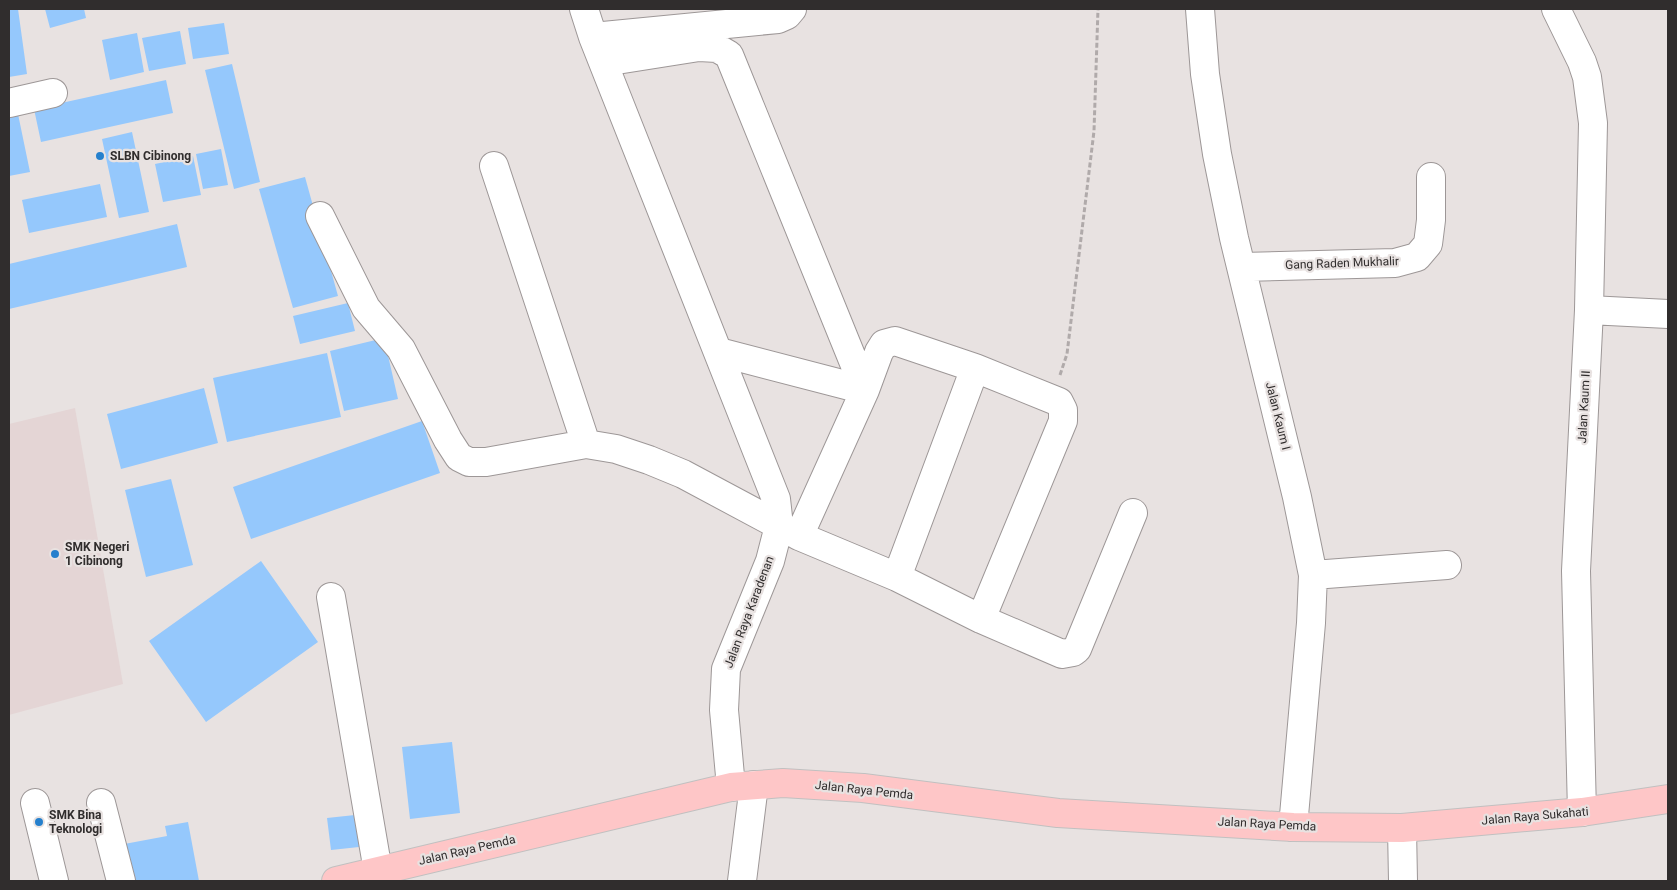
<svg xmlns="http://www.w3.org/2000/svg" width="1677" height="890" font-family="Roboto,sans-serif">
<rect width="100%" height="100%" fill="#e8e2e1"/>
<path fill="#e4d5d5" d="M75 408 123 684 9 715V424Z"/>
<path fill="#95c8fc" d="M9 9H18L27 74 9 77Z
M45 9H84L86 18 50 28Z
M224 23 229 54 193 59 188 28Z
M180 31 186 64 149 71 142 38Z
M137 33 144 72 110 80 102 40Z
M232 64 260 182 234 189 205 70Z
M166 80 173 113 41 142 34 109Z
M18 114 30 172 9 176V116Z
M132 132 149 212 119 218 102 139Z
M221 149 228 185 203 189 196 154Z
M193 156 201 195 163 202 155 164Z
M305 177 338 296 293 308 259 189Z
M100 184 107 217 29 233 22 200Z
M177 224 187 267 9 309V264Z
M348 303 355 331 300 344 293 316Z
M384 338 398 399 344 411 330 351Z
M327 353 341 417 227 442 213 378Z
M204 388 218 443 121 469 107 414Z
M422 421 440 473 251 539 233 487Z
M171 479 193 565 146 577 125 490Z
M261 561 318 642 206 722 149 641Z
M452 742 460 813 410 819 402 747Z
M355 815 359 847 331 850 327 818Z
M188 822 199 881H125L119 845 167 836 165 826Z"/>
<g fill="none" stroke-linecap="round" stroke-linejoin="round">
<g stroke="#9d9797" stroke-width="30">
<path id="minor" d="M584 9 593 37 776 499 779 526 770 561 726 669 724 710 731 787
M1200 9 1205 74 1217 154 1234 238 1297 497 1313 575 1311 623 1293 827
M1556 9 1582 62 1587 77 1593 123 1589 310 1576 571 1582 812
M593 37 778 19 787 15 792 9
M604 62 699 47 717 48 729 55 865 390 799 536
M9 103 53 93
M494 166 586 444
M320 216 366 308 401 349 448 440 459 457 469 462H486L586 444 616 449 649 460 683 474 799 536 897 577 981 619 1062 654 1073 652 1077 649 1133 513
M1242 267 1395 263 1417 257 1428 244 1431 220V177
M1589 310 1668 314
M719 352 865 390 879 352 884 344 895 341 975 368 1059 402 1063 410V421L981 619
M1313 575 1447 565
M897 577 975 368
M331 597 378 871
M35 803 54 881
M101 803 121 881
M1402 828 1403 881
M742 881 754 785"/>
</g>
<g stroke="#c1c0c0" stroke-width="30">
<path id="major" d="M336 881 731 787 783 783 863 788 1058 813 1293 827 1402 828 1582 812 1668 799"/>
</g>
<path stroke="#b0aaaa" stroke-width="3" stroke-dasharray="5 2.5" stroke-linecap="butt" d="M1060 375 1067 354 1094 131 1098 9"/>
<use href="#minor" stroke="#fff" stroke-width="28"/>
<use href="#major" stroke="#fec6c7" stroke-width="28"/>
</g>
<g fill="#2580cd" stroke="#e8e2e1" stroke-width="2">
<circle cx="100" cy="156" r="5"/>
<circle cx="55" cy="554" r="5"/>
<circle cx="39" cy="822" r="5"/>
</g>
<g text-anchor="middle" stroke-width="4.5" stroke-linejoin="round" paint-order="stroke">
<g font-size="12" font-weight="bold" fill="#302d2d" stroke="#e8e2e1" text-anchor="start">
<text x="110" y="160">SLBN Cibinong</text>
<text x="65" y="551">SMK Negeri<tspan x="65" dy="14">1 Cibinong</tspan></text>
<text x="49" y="819">SMK Bina<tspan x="49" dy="14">Teknologi</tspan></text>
</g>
<g font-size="12" fill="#302d2d" stroke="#e8e2e1">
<text transform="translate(1342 263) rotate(-2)" y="4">Gang Raden Mukhalir</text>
<text transform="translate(1584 407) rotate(-87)" y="4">Jalan Kaum II</text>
<text transform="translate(1278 416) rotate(76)" y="4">Jalan Kaum I</text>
<text transform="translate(749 612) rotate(-69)" y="4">Jalan Raya Karadenan</text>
<text transform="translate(864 790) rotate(6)" y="4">Jalan Raya Pemda</text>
<text transform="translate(1535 816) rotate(-5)" y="4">Jalan Raya Sukahati</text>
<text transform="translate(1267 824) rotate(3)" y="4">Jalan Raya Pemda</text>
<text transform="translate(467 850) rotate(-13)" y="4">Jalan Raya Pemda</text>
</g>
</g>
<rect width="1677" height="890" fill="none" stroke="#302d2d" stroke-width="20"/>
</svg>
